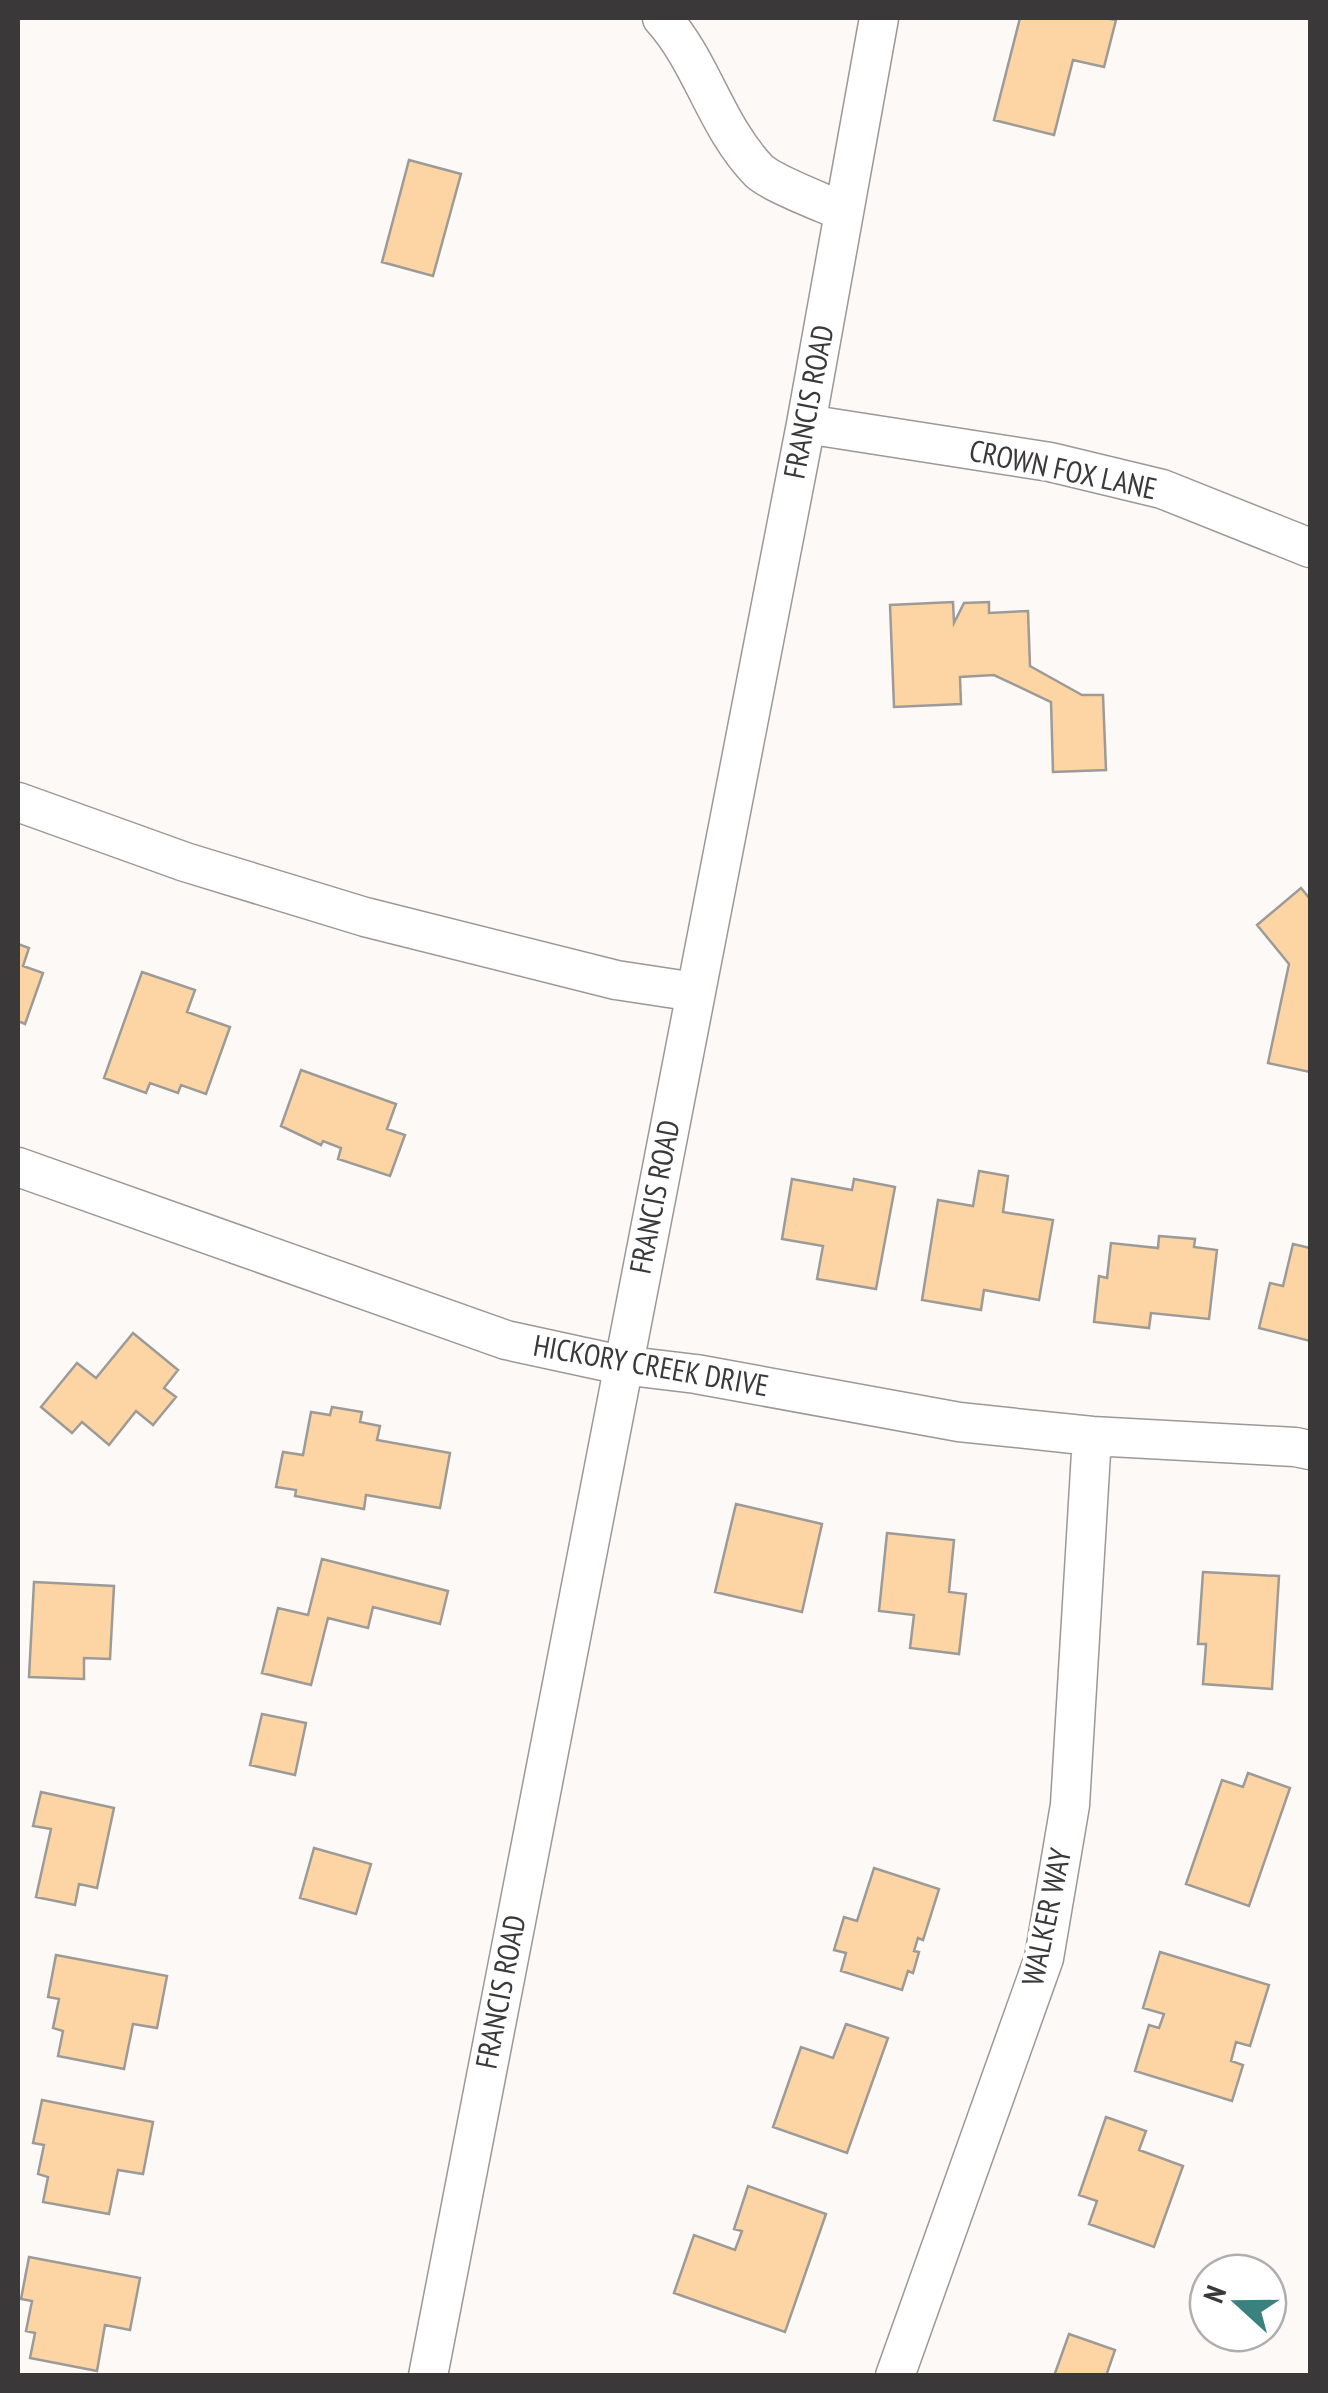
<svg xmlns="http://www.w3.org/2000/svg" width="1328" height="2393" font-family="'PT Sans Narrow',sans-serif">
<rect width="100%" height="100%" fill="#fdf9f7"/>
<path fill="#fdd5a4" stroke="#9d9b98" stroke-width="2.5" d="M1020 18H1105L1116 20 1104 67 1073 60 1054 135 994 120Z
M409 160 461 174 433 276 382 262Z
M953 602 954 623 964 603 989 602V613L1028 611 1030 666 1082 695H1103L1106 770 1053 772 1051 702 994 675 960 677 961 704 894 707 890 605Z
M1301 888 1310 899V1072L1268 1063 1289 964 1257 925Z
M18 944 29 948 23 966 43 973 25 1024 18 1021Z
M142 972 195 990 187 1012 230 1027 206 1094 181 1085 178 1093 150 1083 146 1093 104 1078Z
M301 1070 396 1104 387 1129 405 1135 390 1176 338 1159 341 1148 323 1141 321 1145 281 1126Z
M979 1171 1008 1176 1003 1212 1053 1220 1039 1300 984 1290 981 1310 922 1300 938 1200 973 1206Z
M792 1179 852 1190 854 1179 895 1187 876 1289 817 1279 823 1246 782 1239Z
M1159 1236 1195 1239 1194 1247 1217 1250 1209 1319 1151 1313 1149 1328 1094 1322 1099 1276 1107 1278 1111 1243 1158 1248Z
M1293 1244 1310 1248V1341L1259 1328 1270 1283 1283 1286Z
M133 1333 178 1370 164 1388 176 1397 153 1425 136 1411 109 1445 82 1422 72 1433 41 1407 77 1363 96 1378Z
M332 1407 362 1412 360 1422 380 1426 377 1440 450 1453 440 1508 366 1495 364 1509 295 1496 296 1490 276 1487 283 1452 303 1455 311 1412 330 1415Z
M736 1504 822 1524 802 1612 715 1592Z
M887 1533 954 1540 949 1592 966 1594 959 1654 910 1648 914 1615 879 1611Z
M322 1559 448 1591 440 1624 373 1607 368 1628 328 1618 311 1685 262 1673 278 1608 308 1615Z
M1203 1572 1279 1576 1272 1689 1203 1684 1206 1644H1198Z
M34 1582 114 1586 110 1659 84 1658V1679L29 1677Z
M262 1714 306 1723 295 1775 250 1765Z
M1248 1773 1290 1788 1249 1906 1186 1884 1222 1780 1243 1787Z
M41 1792 114 1808 97 1888 79 1884 75 1905 36 1897 51 1829 33 1826Z
M314 1848 371 1864 356 1914 300 1898Z
M874 1868 939 1889 923 1940 918 1938 914 1951 919 1952 913 1973 908 1971 902 1990 841 1971 846 1953 834 1950 844 1917 857 1921Z
M1160 1952 1269 1985 1250 2046 1236 2042 1231 2061 1243 2065 1232 2101 1135 2071 1149 2025 1159 2028 1164 2014 1143 2008Z
M56 1955 167 1976 157 2028 133 2024 124 2069 58 2056 63 2031 53 2028 59 1999 48 1997Z
M846 2024 888 2038 847 2153 773 2127 801 2047 833 2058Z
M42 2100 153 2122 143 2174 118 2170 109 2214 43 2202 48 2177 38 2174 44 2145 33 2143Z
M1106 2117 1146 2131 1139 2150 1183 2166 1154 2247 1089 2224 1097 2201 1079 2195Z
M748 2186 826 2214 785 2332 674 2293 694 2235 735 2250 742 2231 734 2229Z
M29 2257 140 2278 130 2330 105 2325 97 2371 30 2358 35 2333 26 2331 32 2301 21 2299Z
M1069 2334 1115 2350 1106 2376H1054Z"/>
<g fill="none" stroke-linecap="round" stroke-linejoin="round">
<g stroke="#9c9897" stroke-width="41">
<path id="minor" d="M662 18C702 62 716 127 759 171 773 184 824 203 844 212
M806 424 1050 462 1162 489 1310 548
M18 802 185 862 365 917 616 980 695 992
M18 1167 506 1340 621 1365 696 1374 959 1422 1092 1436 1295 1447 1310 1450
M428 2376 806 424 879 18
M895 2376 1044 1958 1070 1805 1092 1436"/>
</g>
<use href="#minor" stroke="#fff" stroke-width="38"/>
</g>
<g text-anchor="middle" stroke-width="8" stroke-linejoin="round" paint-order="stroke">
<g font-size="30" fill="#3a3838" stroke="#fff">
<text transform="translate(809 402) rotate(-79)" y="10">FRANCIS ROAD</text>
<text transform="translate(1063 470) rotate(12)" y="10">CROWN FOX LANE</text>
<text transform="translate(655 1197) rotate(-79)" y="10">FRANCIS ROAD</text>
<text transform="translate(651 1366) rotate(10)" y="10">HICKORY CREEK DRIVE</text>
<text transform="translate(1047 1917) rotate(-78)" y="10">WALKER WAY</text>
<text transform="translate(501 1992) rotate(-79)" y="10">FRANCIS ROAD</text>
</g>
</g>
<rect width="1328" height="2393" fill="none" stroke="#3a3838" stroke-width="40"/>
<g transform="translate(1238 2303) rotate(291)"><circle r="48" fill="#ffffff" stroke="#b0afaf" stroke-width="2.5"/>
<path d="M0-8L18 38L0 25L-18 38Z" fill="#3a827e"/>
<text y="-15" font-size="28" font-weight="bold" text-anchor="middle" fill="#3a3838">N</text>
</g>
</svg>
